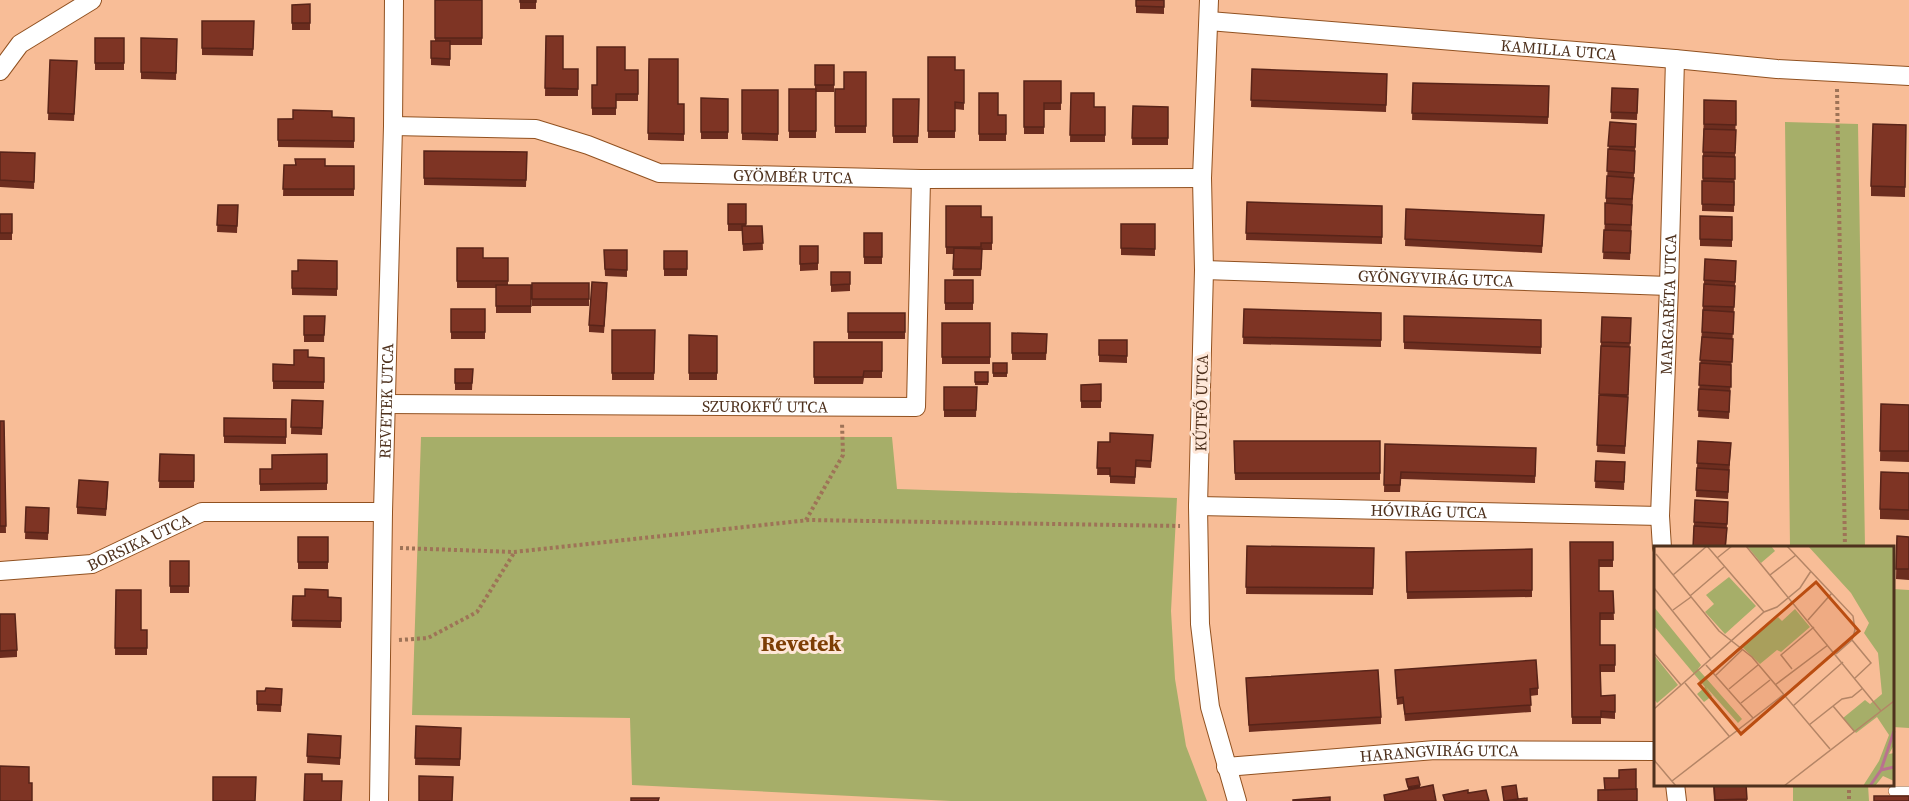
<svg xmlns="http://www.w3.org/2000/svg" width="1909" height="801" font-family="'Source Serif 4',serif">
<rect width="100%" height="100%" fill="#f8bd97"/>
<path fill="#a6ae69" d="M1785 122 1858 124 1865 547H1790Z
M421 437H892L897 489 1177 498 1171 611 1175 679 1186 746 1207 801H951L632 785 630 718 412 715Z
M1893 589 1909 590V728L1893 727Z
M1793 785H1868L1869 801H1793Z"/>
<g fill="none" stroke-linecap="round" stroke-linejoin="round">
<g stroke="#915120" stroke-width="10">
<path id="service" d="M1893 791H1909"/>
</g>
<g stroke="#915120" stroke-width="20">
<g id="minor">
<path d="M1209 0 1202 178 1204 270 1198 506 1200 624 1210 707 1237 801"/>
<path id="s1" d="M1209 21 1675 59 1777 69 1909 76"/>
<path d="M0 71 20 44 92 0"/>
<path id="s2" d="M393 126 536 129 588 145 659 173 921 179 1202 178"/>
<path id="s3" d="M1204 270 1669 286"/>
<path id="s4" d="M387 404 916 407 921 179"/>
<path id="s5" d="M1198 506 1660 516"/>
<path id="s6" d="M1662 548 1660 516 1669 286 1675 59"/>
<path id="s7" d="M0 571 92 564 202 512H383"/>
<path id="s8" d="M1226 767 1435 750 1656 751"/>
<path d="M1675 784 1677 801"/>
<path id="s9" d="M379 801 383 512 393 126 394 0"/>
</g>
</g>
<path stroke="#9e7357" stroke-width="4" stroke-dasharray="3 3" stroke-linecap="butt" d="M1837 89 1845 548
M806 520 843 455 842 423
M400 548 514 552 809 520 1180 526
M399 640 428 638 477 612 514 553
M1849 784V801"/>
<use href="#service" stroke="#fff" stroke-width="9"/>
<use href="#minor" stroke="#fff" stroke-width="18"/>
</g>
<path fill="#6c2d1f" d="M435 0H482V45H450V66L431 65V41H435Z
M520 0H536V9H520Z
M1136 0H1164V14L1136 13Z
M310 4V30H292V5Z
M202 21H254L253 56 202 55Z
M546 36 563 69H578V96H545Z
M95 38H124V70H95Z
M141 38 177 39 176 80 141 79Z
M928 57 955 70H964V110L955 109V138H928Z
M649 59 678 104H684V141L648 140Z
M50 60 77 61 74 121 48 120Z
M815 65H834V92H816V138H789V89H815Z
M1252 69 1387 74 1386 112 1251 107Z
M625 70H638V101H616V115H592V85H597Z
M866 72V133H835V89H844Z
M1024 81H1061V110H1044V134H1024Z
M1413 83 1549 86 1548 124 1412 120Z
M1612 88 1638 89 1637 120 1611 119Z
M742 90H778V141L742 140Z
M979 93 998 115H1006V141H979Z
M1071 93 1094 107H1105V142H1070Z
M701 98 728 99V139H701Z
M893 99H919L918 143H893Z
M1704 100 1736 101 1734 212 1702 211Z
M1133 106 1168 107V145H1132Z
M332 117 354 118V148L278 147V119Z
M1610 122 1636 131 1630 260 1603 259Z
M1906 125 1905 197 1871 196V186Z
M424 151 527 152 526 187 424 185Z
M0 152 35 153 34 189 0 187Z
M284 165 354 166V196H283Z
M1247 202 1382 206V244L1246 240Z
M728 204H746V226H762L763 250 743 251 742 231H728Z
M218 205H238L237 233 217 232Z
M946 206 981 217 992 243V250H982L981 276H953L954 254H946Z
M1406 209 1544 215 1542 253 1405 246Z
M0 214H12V240H0Z
M1700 216 1732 217V247L1700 246Z
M1121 224H1155V256L1121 255Z
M864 233H882V264H864Z
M800 246H818V270L800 271Z
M457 248 483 258H508V285H531V313H496V288H457Z
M604 250H627V277L605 276Z
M664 251H687V276H664Z
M1705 259 1736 261 1729 419 1698 417Z
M337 261V296L292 295V271H298Z
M831 272H850V291L831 292Z
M945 280H973V310H945Z
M532 283H589V306H532Z
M607 290 604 333 589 332V325Z
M451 309H485V339H451Z
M1244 309 1381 313V347L1243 344Z
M848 313H905V339H848Z
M304 316H325L324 342H304Z
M1404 316 1541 320V354L1404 349Z
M1602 317 1631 318 1625 454 1597 452Z
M942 323H990V364H942Z
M612 330H655L654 380H612Z
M1012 333 1047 334 1046 360H1012Z
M689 335 717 336V380H689Z
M1099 340H1127V363L1099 362Z
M814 342H882V378H864L863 384H814Z
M308 357 324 358V389H273V364L294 365Z
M993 363H1007V377H993Z
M455 369H473L472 390H455Z
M975 372H988V385H975Z
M1101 384V408H1081V385Z
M944 387H977L976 417H944Z
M292 400 323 401 322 435 291 434Z
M1881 404 1909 405V462L1880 461Z
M224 418 286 419V444L224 443Z
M0 421H4L6 533H0Z
M1153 435 1151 468 1136 467 1135 484 1110 483V475H1097L1098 442H1110Z
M1234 441H1380V480H1235Z
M1698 441 1731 443 1728 499 1696 497Z
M1385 444 1536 448 1535 483 1401 479 1400 492H1384Z
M160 454 194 455V488H159Z
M327 454V490L260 491V469H272Z
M1596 461 1625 462 1624 490 1595 488Z
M1909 473V520L1880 519V509Z
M108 489 106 516 77 514V507Z
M1695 500 1728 502 1726 548H1693Z
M26 507 49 508 48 540 25 539Z
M1897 536 1909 537V580L1896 579Z
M298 537H328V569H298Z
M1570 542H1613V567H1599V591H1613L1614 620H1600V645H1615V672H1600L1601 696 1615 695V719L1601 718V724H1572Z
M1247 546 1374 548 1373 595 1246 594Z
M1532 549V597L1407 599 1406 552Z
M170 561H189V593H170Z
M116 590 141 630H147V655H115Z
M293 596 341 598V628L292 627Z
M0 614 17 650V657L0 658Z
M1395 670 1538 688V695L1530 696 1531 712 1405 721 1403 704 1397 705Z
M1246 678 1381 717V724L1249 732Z
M282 689 281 712 257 711V691H265Z
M416 726 461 728 460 766 415 765Z
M308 734 341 736 340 765 307 763Z
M1746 784 1747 801H1714L1713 785Z"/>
<path fill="#582419" d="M1420 785V788L1408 791V787Z"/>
<path fill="#7e3424" stroke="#582419" stroke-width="1.5" d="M435 0H482V38H435Z
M520 0H536V2H520Z
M1136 0H1164V7L1136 6Z
M310 4V23H292V5Z
M202 21H254L253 49 202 48Z
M546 36H563V69H578V89L545 88Z
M95 38H124V63H95Z
M141 38 177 39 176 73 141 72Z
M431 41H450V59L431 58Z
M597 47H625V70H638V94H616V108H592V85H597Z
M928 57H955V70H964V103L955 102V131H928Z
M649 59H678V104H684V134L648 133Z
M50 60 77 61 74 114 48 113Z
M815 65H834V85H815Z
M1252 69 1387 74 1386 105 1251 100Z
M844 72H866V126H835V89H844Z
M1024 81H1061V103H1044V127H1024Z
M1413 83 1549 86 1548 117 1412 113Z
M1612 88 1638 89 1637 113 1611 112Z
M789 89H816V131H789Z
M742 90H778V134L742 133Z
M979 93H998V115H1006V134H979Z
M1071 93H1094V107H1105V135H1070Z
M701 98 728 99V132H701Z
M893 99H919L918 136H893Z
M1704 100 1736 101V125L1704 124Z
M1133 106 1168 107V138H1132Z
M293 110 332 111V117L354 118V141L278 140V119H293Z
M1610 122 1636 124 1635 147 1608 146Z
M1873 124 1906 125 1905 187 1871 186Z
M1704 129 1736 130 1735 153 1703 152Z
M1608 149 1635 151 1634 173 1607 171Z
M424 151 527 152 526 180 424 178Z
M0 152 35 153 34 182 0 180Z
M1703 156 1735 157V179L1703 178Z
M295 159H325V166H354V189H283L284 165H296Z
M1607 176 1634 178 1632 199 1606 198Z
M1702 181 1734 182V205L1702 204Z
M1247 202 1382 206V237L1246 233Z
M1605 203 1632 205 1631 225 1605 224Z
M728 204H746V224H728Z
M218 205H238L237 226 217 225Z
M946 206H981V217H992V243H981V247H946Z
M1406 209 1544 215 1542 246 1405 239Z
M0 214H12V233H0Z
M1700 216 1732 217V240L1700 239Z
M1121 224H1155V249L1121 248Z
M742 226H762L763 243 743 244Z
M1604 230 1631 231 1630 253 1603 252Z
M864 233H882V257H864Z
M800 246H818V263L800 264Z
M457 248H483V258H508V281H457Z
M954 248 982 249 981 269H953Z
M604 250H627V270L605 269Z
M664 251H687V269H664Z
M1705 259 1736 261 1735 282 1704 280Z
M298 260 337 261V289L292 288V271H298Z
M831 272H850V284L831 285Z
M945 280H973V303H945Z
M592 282 607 283 604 326 589 325Z
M532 283H589V299H532Z
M1704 284 1735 286 1734 307 1703 306Z
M496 285H531V306H496Z
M451 309H485V332H451Z
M1244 309 1381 313V340L1243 337Z
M1703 310 1734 312 1733 334 1702 332Z
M848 313H905V332H848Z
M304 316H325L324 335H304Z
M1404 316 1541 320V347L1404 342Z
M1602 317 1631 318 1630 343 1601 342Z
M942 323H990V357H942Z
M612 330H655L654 373H612Z
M1012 333 1047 334 1046 353H1012Z
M689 335 717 336V373H689Z
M1702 337 1733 339 1732 362 1700 360Z
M1099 340H1127V356L1099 355Z
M814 342H882V371H864L863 377H814Z
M1601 346 1630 347 1628 395 1599 394Z
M294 350H308V357L324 358V382L273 381V364L294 365Z
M993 363H1007V373H993Z
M1700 363 1731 365V387L1699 385Z
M455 369H473L472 383H455Z
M975 372H988V382H975Z
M1101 384V401H1081V385Z
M944 387H977L976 410H944Z
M1699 389 1730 391 1729 412 1698 410Z
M1599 395 1628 397 1625 446 1597 445Z
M292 400 323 401 322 428 291 427Z
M1881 404 1909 405V451H1880Z
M224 418 286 419V437L224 436Z
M0 421H4L6 526H0Z
M1110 433 1153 435 1151 461 1136 460 1135 477 1110 476V468H1097L1098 442H1110Z
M1234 441H1380V473H1235Z
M1698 441 1731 443 1729 465 1697 463Z
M1385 444 1536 448 1535 476 1401 472 1400 485H1384Z
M160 454 194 455V481H159Z
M327 454V483L260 484V469H272V455Z
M1596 461 1625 462 1624 482 1595 481Z
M1697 468 1729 470 1728 492 1696 490Z
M1881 472 1909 473V510L1880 509Z
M79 480 108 482 106 509 77 507Z
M1695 500 1728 502 1727 524 1694 522Z
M26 507 49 508 48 533 25 532Z
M1694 526 1727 528 1725 548H1693Z
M1897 536 1909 537V569H1896Z
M298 537H328V562H298Z
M1570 542H1613V560H1599V591H1613L1614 613H1600V645H1615V665H1600L1601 696 1615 695V712L1601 711V717H1572Z
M1247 546 1374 548 1373 588 1246 587Z
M1532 549V590L1407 592 1406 552Z
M170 561H189V586H170Z
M305 589 328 590V597L341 598V621L292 620 293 596H305Z
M116 590H141V630H147V648H115Z
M0 614H15L17 650 0 651Z
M1536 660 1538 688 1530 689 1531 705 1405 714 1403 697 1397 698 1395 670Z
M1378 670 1381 717 1249 725 1246 678Z
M266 688 282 689 281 705 257 704V691H265Z
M416 726 461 728 460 759 415 758Z
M308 734 341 736 340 758 307 756Z
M0 766 29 767V783H32V801H0Z
M1636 769V789L1605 790 1604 778H1619V770Z
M305 774H322V781H342L341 801H304Z
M419 776 453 777 452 801H419Z
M213 777H256L255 801H213Z
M1418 777 1420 785 1408 787 1406 779Z
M1714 784H1746L1747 799 1715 800Z
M1433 785 1436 801H1385L1384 795Z
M1516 785 1518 799 1504 801 1502 787Z
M1637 789V801H1598V790Z
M1468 790V793L1486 790 1489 801H1445L1443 795Z
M1874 796H1909V801H1874Z
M1330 797V801H1293V800Z
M631 798H659L658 801H631Z
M1527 798V801H1504Z"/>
<g text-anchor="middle" stroke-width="6" stroke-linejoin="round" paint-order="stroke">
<g font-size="16" fill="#4e311d" stroke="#fee7d8">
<text dy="6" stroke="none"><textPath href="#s1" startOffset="351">KAMILLA UTCA</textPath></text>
<text dy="6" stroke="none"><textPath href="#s2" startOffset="408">GYÖMBÉR UTCA</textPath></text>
<text dy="6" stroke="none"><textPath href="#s3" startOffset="232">GYÖNGYVIRÁG UTCA</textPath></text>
<text dy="6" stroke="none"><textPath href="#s6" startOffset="244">MARGARÉTA UTCA</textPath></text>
<text dy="6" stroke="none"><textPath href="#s9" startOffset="400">REVETEK UTCA</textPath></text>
<text transform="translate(1201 403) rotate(-89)" y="6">KÚTFŐ UTCA</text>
<text dy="6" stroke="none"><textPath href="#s4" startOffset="378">SZUROKFŰ UTCA</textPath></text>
<text dy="6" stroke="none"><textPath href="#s5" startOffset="231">HÓVIRÁG UTCA</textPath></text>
<text dy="6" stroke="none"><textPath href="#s7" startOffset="144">BORSIKA UTCA</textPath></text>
<text dy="6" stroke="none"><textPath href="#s8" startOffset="214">HARANGVIRÁG UTCA</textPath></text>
</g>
<g font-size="22" font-weight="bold" fill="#7d3e05" stroke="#fee7d8">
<text x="801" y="651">Revetek</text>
</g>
</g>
<g transform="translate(1654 546)">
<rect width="240" height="240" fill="#f8bd97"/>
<path d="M93 0H117L121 5 107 17ZM154 0H240V199L235 208 240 207V235L229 230 221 240H209L225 215 235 189 223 171 202 187 189 172 211 154 216 158 228 148 224 107 210 87 215 77 197 47ZM75 31 102 60 71 88 51 66 60 58 52 49ZM0 61 47 119 44 123 88 173 84 177 52 141 58 150 50 156 43 148 51 141 0 80ZM141 63 156 81 127 106 123 104 106 118 87 100 124 71 128 75ZM0 109 24 139 3 157 0 153Z" fill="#a6ae69"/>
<path fill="none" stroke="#ba718f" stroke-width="3" d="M227 224 240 185M216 240 227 224 240 221"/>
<path fill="none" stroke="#b48566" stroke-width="1.5" d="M92 0 227 165M133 0 199 70 201 84 198 94 217 117 201 132M2 8 65 85 98 111 176 203M63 12 78 0M19 29 53 0 110 66M116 29 142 9M0 42 57 113M36 50 70 21M19 64 37 51M154 74 178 47M0 107 27 139M182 108 198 94M52 119 99 172M138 123 127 109 160 81M62 129 88 104M31 137 75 190M121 139 174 99M75 143 104 119M87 157 116 134M139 160 189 116M179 160 200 185M0 163 110 66 123 61 146 42 157 25M155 179 188 153 198 151 209 142M0 214 22 240M18 235 129 149M130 240 240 155"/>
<path fill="#ba4d11" fill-opacity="0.15" stroke="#ba4d11" stroke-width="3" d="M162 36 205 85 87 188 45 138Z"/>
<rect width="240" height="240" fill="none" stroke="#4e311d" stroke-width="3"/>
</g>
</svg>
